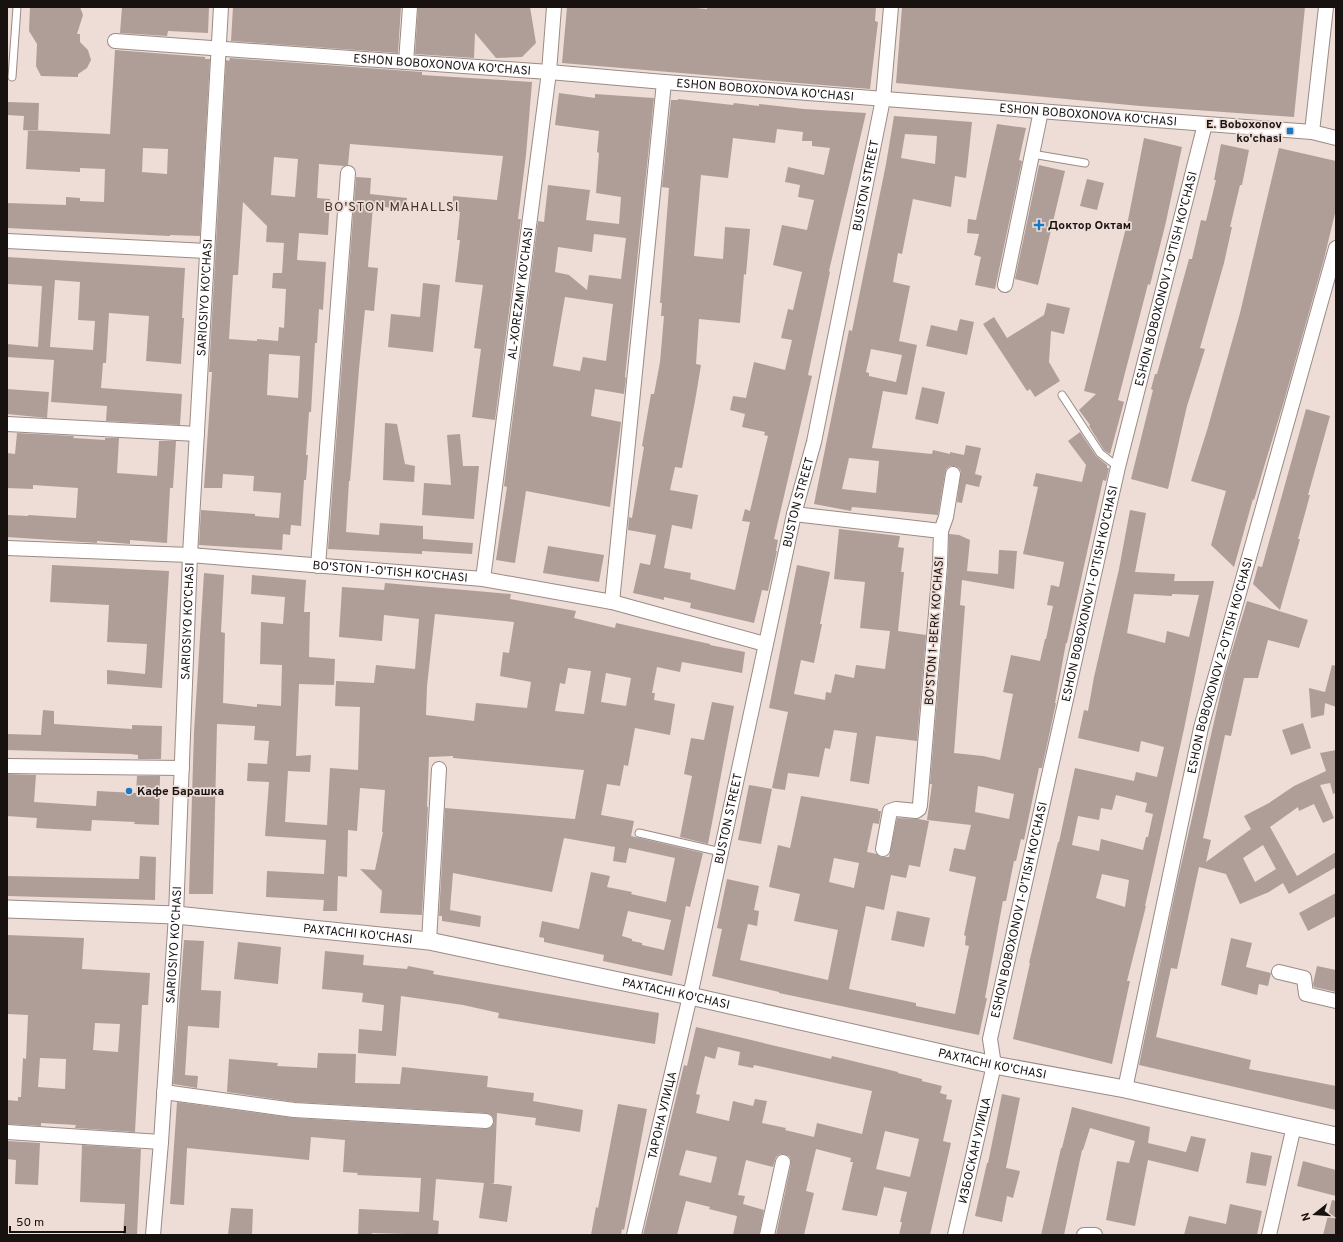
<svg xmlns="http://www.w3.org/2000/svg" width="1343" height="1242" font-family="Overpass,sans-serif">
<rect width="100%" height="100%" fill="#eedcd6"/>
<path fill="#af9e98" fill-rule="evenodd" d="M30 7H80L83 15 77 34H80V42L88 50 91 60 87 68 78 74V77L41 76 36 66 37 44 29 31Z
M122 7H209L208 33 168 31 167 36 120 33Z
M233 7H401L398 53 231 41Z
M418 7H530L536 43 522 57 496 58 475 33 474 58 415 54Z
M567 7H685L707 9V7H876L875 21 878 22 870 89 562 63Z
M902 7H1305L1294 117 1140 106 896 83Z
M115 50 205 57V59H210L200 236 170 235V236L7 228V203L66 205V197L80 198V201L104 202 105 169 80 168V172L26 169 28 130 110 134ZM143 148 168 149 167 174 142 172Z
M230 58 422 72V75L532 82 526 155 518 219H521L495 420 472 417 481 349 474 348 483 285 455 282 460 240H457L460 212 452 211 453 196 497 200 503 156 350 144 348 165 344 166 319 164 317 198 330 199 328 235 299 233 297 260 326 262 323 310 319 309 317 343H315L311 412H309L306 455H308L306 480H304L301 526 291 525 290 535 283 534 282 550 199 545 201 510 255 514V516L279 518 281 493 253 491 254 476 223 474 222 488H204L212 372H209L226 60 229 61ZM274 157 298 159 295 197 271 195ZM243 202 267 226 266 242 284 243 282 273H273L272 288 286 289 284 328 279 327 278 341 257 339V341L229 339 233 275H238ZM269 354 300 356 298 398 267 395Z
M559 93 595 98V94L654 98 625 377 626 378 624 394 595 389 591 416 621 422 610 507 526 491 515 563 496 560 507 487 504 486 538 221 544 222 548 185 590 190 586 220 619 224 621 197 596 193 599 153 597 152 599 131 555 125ZM594 234 626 238 621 279 589 275 587 290 569 275 555 272 558 247 592 252ZM565 297 613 304 606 361 583 357 580 371 553 366Z
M678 99 733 105 734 103 759 106V104L804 109 866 113 829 271 830 272 808 375 812 376 774 539 778 540 776 551H777L768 591 762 590 754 623 690 608 691 603 664 597V600L633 593 640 563 650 565 656 535 628 530 629 517 632 518 644 447 642 446 651 394H654L660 362 664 316H661L662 303H660L669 188 662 187 671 100H678ZM777 129 803 132 802 141H812V146L830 148 824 175 788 167 785 182 800 185 798 197 814 200 807 230 782 225 773 265 802 272 793 310 788 309 781 338 792 340 785 370 754 362 746 398 733 396 730 410 745 414 742 427 765 432 764 435 768 436 750 511 745 509 742 521 750 522 735 590 690 579 691 573 664 568 672 525 692 529 698 495 670 490 675 467 682 468 695 401 701 365 696 364 699 319 740 323 744 274 746 275 750 229 725 227 723 259 694 256 701 175 728 178 733 138 775 143Z
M7 102 39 103 38 131 23 130 24 116 7 115Z
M894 116 972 122 966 178 955 176 951 207 913 199 902 254 898 253 893 282 910 286 899 341 917 345 907 395 883 391 872 448 932 454 933 450 950 454V452L964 455 966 445 981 448 975 474 982 476 979 487 966 484 962 503 957 502 961 471 959 468 955 466H950L946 469 945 473 938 515 852 507 851 511 814 504 849 330 852 331 886 164ZM905 134 937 136 935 164 901 158ZM871 349 902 355 896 382 869 376V373L866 372ZM849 458 879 461 876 493 842 489Z
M997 124 1026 128 1019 160 1022 161 995 289 975 285 981 257 974 255 979 234 967 233 968 219 976 220Z
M1144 138 1182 147 1165 226 1150 285 1148 284 1118 400 1124 402 1110 454 1104 450 1089 426 1090 425 1079 410 1096 394 1084 391 1128 220Z
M1221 144 1249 150 1242 185H1240L1230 227H1232L1224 263 1200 348 1205 349 1187 406 1168 489 1131 479 1153 390 1151 389 1155 374H1157L1189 259H1192L1201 220 1206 221 1216 180H1214Z
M1279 148 1336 161V209L1324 259 1284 401 1254 500 1253 499 1234 567 1211 545 1226 491 1191 481 1208 427 1240 313Z
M1039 165 1065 171 1038 285 1015 279Z
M356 177 371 178 370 194 407 198 406 209 373 206 368 267 378 268 374 311 365 310 359 369 350 481H349L346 532 379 535 380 523 423 526V539L473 543 472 554 422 551V554L328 549Z
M1087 179 1104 183 1097 210 1080 206Z
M7 257 185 268 182 318H184L181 364 146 361 149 316 109 313 106 363H103L101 388 182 394 180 425 106 421 107 406 51 402 54 360 7 357V344L38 347 42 286 7 284ZM55 280 80 282 78 320 95 321 93 350 50 347Z
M423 283 440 285 433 352 388 347 391 314 420 317Z
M1047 303 1070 308 1064 334 1051 331 1049 362 1060 381 1035 397 1030 389 1027 391 983 324 994 317 1007 338 1044 315Z
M960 319 974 322 967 355 926 346 931 325 957 331Z
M922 387 945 392 938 424 915 419Z
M7 389 49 392 47 418 7 414Z
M1306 409 1330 416 1308 495H1310L1298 539H1300L1280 610 1253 584 1258 566 1262 567Z
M385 423 397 424 405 464 415 466 414 482 383 480Z
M1080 432 1096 456 1107 465V468H1109L1106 481 1103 480 1067 643H1066L1055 703H1056L1042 768H1039L1024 840 1021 839 1016 861H1014L1006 901H1003L985 998H987L979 1035 779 993V992L712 976 722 929 717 928 727 879 759 886 754 910 759 911 757 926 748 924 740 960 828 980 838 930 794 921 800 894 769 887 778 845 790 848 801 796 878 809V811H881L879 824 873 823 867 852 877 854 881 857H889L897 818 918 819 929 821 920 867 909 865 906 878 891 875 884 910 866 906 849 989 916 1003V1006L955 1014 969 946 965 945 966 936 964 935 976 877 949 871 954 848 965 850 971 825 927 820 932 784H930L948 566 949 534 959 535 970 540 967 571 998 574 999 550 1017 551 1014 589 962 580 960 605 965 606 954 753 983 756 1000 760 1013 694 1003 692 1011 655 1040 661 1045 639H1046L1053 606 1047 605 1051 585 1059 587 1064 562 1023 554 1038 487 1033 486 1036 473 1082 482 1086 465 1068 441ZM978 786 1014 794 1009 819 975 812ZM834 858 859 863 854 888 829 882Z
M17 433 74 436 73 438 105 440V438H119L117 473 157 476 159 441H176L173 488H170L167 543 130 540V544L97 541V543L7 537V515L28 516V515L76 518 78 488 33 485V489L7 488V453L15 454Z
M460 434 463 466H479L474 519 422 515 424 483 451 485 447 435Z
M1130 510 1146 513 1135 572 1175 574 1174 581H1214L1184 729 1154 866 1145 906H1146L1127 981H1130L1112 1064 1013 1039 1030 963H1029L1058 842H1059L1075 768 1134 781 1136 772 1157 777 1164 747 1141 741 1139 752 1078 738 1084 710 1088 711 1094 677 1119 569ZM1134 594 1172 596V594L1199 595 1189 637 1167 631 1165 643 1127 633ZM1116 795 1147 803 1145 812 1153 814 1148 837H1146L1143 850 1101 839 1099 851 1072 845 1078 816 1099 820 1101 808 1112 810ZM1102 874 1129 880 1125 907 1096 898Z
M839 529 900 536 898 547 904 548 901 572H904L898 631 926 635 917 741 876 736 869 784 850 781 857 733 834 730 830 749 825 748 819 777 788 773 785 790 772 788 788 712 769 708 797 565 830 572 820 624H822L814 663 801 660 794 694 825 700 826 692 831 693 835 674 854 678 856 665 885 669 890 631 860 628 865 582 834 579Z
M548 546 604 555 599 582 543 573Z
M52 565 169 571 162 688 107 684V670L145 674 147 644 107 642 109 605 50 602Z
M204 573 224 575 221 632 225 633 223 703 257 707V704L281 706 282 665 260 664 261 622 283 624 285 597 251 594 252 575 306 580 304 612H310L309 657 335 659 334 685 299 684 296 756 311 755 310 772 288 771 285 822 327 825 330 768 358 770 360 707 335 706 336 681 374 683 376 665 415 669 419 619 384 615 382 641 339 637 342 587 384 590 385 583 511 594 510 599 576 611 574 618 615 628 616 623 710 644V645L745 652 742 673 682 662 680 672 657 667 652 693H655L654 700 675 704 670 735 635 728 628 766 624 765 620 786 607 784 601 815 634 821 631 836 703 853 690 907 686 906 672 976 603 961 604 955 544 942V938L539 937 542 921 579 929 591 872 610 876 607 887 632 892 631 894 666 902 675 858 629 848 626 863 613 861 615 847 564 838 552 892 453 873 450 910 481 916 480 927 442 921V916H439L445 808 575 819 584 770 453 758V756L429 757 427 807H428L422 915 380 913 382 891 360 869 375 870 383 832H382L385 790 360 788 357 831 348 830 347 877 338 876 337 911H323L324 900 266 897 267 871 324 874 326 840 265 836 269 782 247 781 248 763 267 764 269 741 254 740 255 726 217 724 213 894H189L194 732ZM435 614 514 622 509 653 503 652 500 676 531 682 527 708 476 703 474 721 426 715 427 686ZM568 668 591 671 584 714 555 711 560 683 565 684ZM606 673 631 678 626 706 601 702ZM628 911 671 920 664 950 642 945V943L632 941V939L622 936Z
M1247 601 1308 620 1299 648 1268 640 1258 678H1244L1231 736 1225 735 1203 838 1211 840 1206 862 1251 829 1244 816 1269 803 1294 786 1326 771 1320 753 1336 750V793L1333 794 1330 783 1320 785 1334 818 1323 823 1314 804 1299 811 1298 807 1270 827 1297 876 1336 852V867L1289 894 1283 883 1269 892 1240 904 1226 874 1199 867 1177 969 1171 968 1156 1037 1251 1060 1249 1069 1336 1086V1110L1139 1065 1177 883 1225 674ZM1263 845 1276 869 1255 882 1243 858Z
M1332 665 1336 666V707L1325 703 1324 715 1311 718 1309 688 1325 692Z
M712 702 734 706 708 844 680 837 692 776 684 774 691 738 704 740Z
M43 710 54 711V724L132 729V725L162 726 161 759H138V755L131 754 7 750V734L41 735Z
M1303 723 1311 748 1291 755 1282 730Z
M7 774 36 775 34 802 96 806 97 791 136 793 137 776H160L159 825 134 824 135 822 92 820 91 831 36 828 37 818 7 816Z
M749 785 772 789 761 844 738 840Z
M140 856 156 857 155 900 7 896V876L139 879Z
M1336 893V916L1308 931 1299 913Z
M897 911 930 918 924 947 891 940Z
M7 935 84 938 82 969 150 973 148 1005H142L135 1132 75 1128 76 1125 41 1123V1126L7 1124V1100L18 1101V1097H21L23 1058 26 1059 28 1015 7 1014ZM95 1023 120 1024 118 1052 93 1050ZM40 1058 66 1059 65 1089 38 1087Z
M1231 938 1252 943 1246 967 1271 973 1268 986 1259 984 1257 995 1221 985Z
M184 940 204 941 201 990 221 991 219 1028 188 1026 185 1075 198 1076 197 1088 173 1084Z
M238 942 281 947 278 984 234 979Z
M325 951 364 955 363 965 407 969 408 966 434 971 433 974 659 1013 655 1044 498 1018 499 1013 463 1005 401 996 396 1056 358 1053 359 1029 382 1031 384 1005 362 1002 363 993 322 989Z
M1317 966 1336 970V992L1314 987 1313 984Z
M696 1027 831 1059 832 1056 898 1072V1073L922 1079V1081L942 1086 940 1093 947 1095 946 1099 952 1100 943 1141 951 1143 930 1235H899L902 1222H900L907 1192 884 1187 877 1216 842 1210 853 1162H850L851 1158 816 1149 806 1191 814 1193 804 1235H776L791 1164V1160L789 1156 784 1154H780L776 1157 773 1167 746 1160 738 1195 745 1196 743 1204 764 1210 759 1235H733L737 1216 709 1209 710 1207 686 1201 677 1235H643L684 1065 687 1066ZM718 1047 740 1052 738 1065 753 1068 754 1065 872 1091 862 1134 817 1123 814 1137 785 1130 786 1128 762 1123 767 1101 755 1099 753 1106 733 1101 729 1121 696 1113 700 1095 696 1094 705 1056 715 1059ZM885 1131 919 1139 910 1177 876 1169ZM686 1150 717 1157 711 1183 679 1175Z
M318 1053 356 1054 355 1083 400 1084 402 1067 488 1076 487 1087 534 1093 533 1101 583 1110 580 1132 535 1125 536 1118 497 1113 494 1184 490 1183 512 1186 507 1222 479 1218 484 1183 436 1179 433 1220 439 1221 438 1235 372 1233V1235H358L359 1209 419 1212 421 1178 357 1175 358 1173 343 1172 345 1140 311 1137 309 1160 187 1148 184 1205 170 1204 177 1102 294 1118 486 1129 490 1128 493 1125 494 1121 493 1117 490 1114 486 1113 295 1102 227 1092 229 1059 278 1063 277 1066 317 1068Z
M1002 1094 1020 1098 1006 1168 1020 1171 1013 1198 1007 1196 1002 1222 975 1216 987 1163H988Z
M618 1104 647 1109 624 1230 622 1229 621 1235H591L596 1207 598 1208Z
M1072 1107 1150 1127 1148 1143 1186 1152 1191 1136 1206 1139 1198 1172 1148 1160 1135 1226 1106 1220 1117 1161 1129 1163 1135 1141 1090 1128 1083 1150H1082L1064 1235H1041L1061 1148H1062Z
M7 1141 40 1143 38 1185 15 1184 16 1160 7 1159Z
M82 1145 141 1149 137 1235H123L125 1204 80 1202Z
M1251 1152 1272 1156 1266 1186 1246 1183Z
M1303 1161 1336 1170V1196L1297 1186Z
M1332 1200 1336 1201V1235H1323Z
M1230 1204 1262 1211 1257 1235H1184L1189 1216 1226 1224Z
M231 1208 253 1209 252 1235H228Z"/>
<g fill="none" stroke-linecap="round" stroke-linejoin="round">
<g stroke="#9b8b85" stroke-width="9">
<path id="service" d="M12 77 17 7
M1032 154 1085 163
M1062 395 1100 453 1118 467
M639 833 721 852"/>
</g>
<g stroke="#9b8b85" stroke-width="16">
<g id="minor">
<path id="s1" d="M115 41 406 62 549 72 664 82 1312 132 1336 138"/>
<path d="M406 62 410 7"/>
<path d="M1312 132 1326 7"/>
<path d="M7 241 207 251"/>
<path d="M1005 285 1041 111"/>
<path d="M7 424 197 434"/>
<path d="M794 514 941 531 940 565 920 805 919 809 916 811 896 809 890 811 883 849"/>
<path d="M941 531 946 517 953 474"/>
<path id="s2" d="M7 548 190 555 483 579 612 602 765 644"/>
<path d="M318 566 348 173"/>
<path id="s3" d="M483 579 549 72 554 7"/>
<path d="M612 602 664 82"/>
<path d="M7 766 182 768"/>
<path d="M429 941 439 769"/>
<path d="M1279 972 1304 978 1306 994 1336 1001"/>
<path id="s4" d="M1125 1089 1201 728 1336 248"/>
<path d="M164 1092 294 1110 486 1121"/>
<path d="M7 1132 161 1142"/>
<path id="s5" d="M153 1235 161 1142 176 915 190 555 221 7"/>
<path id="s6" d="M634 1235 690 996 794 514 814 442 883 99 891 7"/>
<path d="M767 1235 783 1162"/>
<path id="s7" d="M955 1235 994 1065 990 1039 1118 467 1205 124"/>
<path d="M1084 1235H1095"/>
<path d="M1269 1235 1294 1126"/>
</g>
</g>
<g stroke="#9b8b85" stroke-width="19">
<g id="tertiary">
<path id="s8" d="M7 909 176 915 429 941 690 996 994 1065 1125 1089 1336 1136"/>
</g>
</g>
<use href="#service" stroke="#fff" stroke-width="7"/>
<use href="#minor" stroke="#fff" stroke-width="14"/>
<use href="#tertiary" stroke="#fff" stroke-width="17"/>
</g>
<g fill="#1879c5" stroke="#eedcd6" stroke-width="1.5">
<rect x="1286" y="127" width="8" height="8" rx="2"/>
<path d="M1037 219h4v4h4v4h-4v4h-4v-4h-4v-4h4z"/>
<circle cx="129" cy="791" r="4"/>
</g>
<g text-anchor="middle" stroke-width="3.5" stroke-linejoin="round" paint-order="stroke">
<g font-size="12" fill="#17110f" stroke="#eedcd6">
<text dy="4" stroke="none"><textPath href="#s1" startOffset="328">ESHON BOBOXONOVA KO'CHASI</textPath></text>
<text dy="4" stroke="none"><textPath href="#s1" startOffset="652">ESHON BOBOXONOVA KO'CHASI</textPath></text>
<text dy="4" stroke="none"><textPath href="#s1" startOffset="976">ESHON BOBOXONOVA KO'CHASI</textPath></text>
<text dy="4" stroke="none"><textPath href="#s6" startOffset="1075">BUSTON STREET</textPath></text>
<text dy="4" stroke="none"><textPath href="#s7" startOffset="981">ESHON BOBOXONOV 1-O'TISH KO'CHASI</textPath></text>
<text dy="4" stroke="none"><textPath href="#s3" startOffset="288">AL-XOREZMIY KO'CHASI</textPath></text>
<text dy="4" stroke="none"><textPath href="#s5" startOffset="939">SARIOSIYO KO'CHASI</textPath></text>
<text dy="4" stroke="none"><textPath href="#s6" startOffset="751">BUSTON STREET</textPath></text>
<text dy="4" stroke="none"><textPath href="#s2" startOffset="384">BO'STON 1-O'TISH KO'CHASI</textPath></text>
<text dy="4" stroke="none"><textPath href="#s7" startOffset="657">ESHON BOBOXONOV 1-O'TISH KO'CHASI</textPath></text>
<text dy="4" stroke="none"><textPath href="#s5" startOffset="615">SARIOSIYO KO'CHASI</textPath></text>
<text transform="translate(934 631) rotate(-86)" y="4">BO'STON 1-BERK KO'CHASI</text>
<text dy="4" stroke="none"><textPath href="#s4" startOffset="434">ESHON BOBOXONOV 2-O'TISH KO'CHASI</textPath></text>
<text dy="4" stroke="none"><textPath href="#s6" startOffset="427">BUSTON STREET</textPath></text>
<text dy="4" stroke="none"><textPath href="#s7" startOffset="333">ESHON BOBOXONOV 1-O'TISH KO'CHASI</textPath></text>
<text dy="4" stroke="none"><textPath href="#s8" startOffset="352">PAXTACHI KO'CHASI</textPath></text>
<text dy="4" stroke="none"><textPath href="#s5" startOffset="291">SARIOSIYO KO'CHASI</textPath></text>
<text dy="4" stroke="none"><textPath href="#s8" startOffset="676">PAXTACHI KO'CHASI</textPath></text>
<text dy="4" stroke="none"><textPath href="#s8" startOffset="1000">PAXTACHI KO'CHASI</textPath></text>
<text dy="4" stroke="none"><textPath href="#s6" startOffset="123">ТАРОНА УЛИЦА</textPath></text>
<text dy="4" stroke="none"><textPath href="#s7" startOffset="87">ИЗБОСКАН УЛИЦА</textPath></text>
</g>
<g font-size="12" font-weight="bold" fill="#17110f" stroke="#eedcd6" text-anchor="start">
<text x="1282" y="128" text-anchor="end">E. Boboxonov<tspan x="1282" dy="14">ko'chasi</tspan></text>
<text x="1048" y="229">Доктор Октам</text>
<text x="137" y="795">Кафе Барашка</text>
</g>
<g font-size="13" letter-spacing="1" fill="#40322d" stroke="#eedcd6">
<text x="392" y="211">BO'STON MAHALLSI</text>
</g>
</g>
<rect width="1343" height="1242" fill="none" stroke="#17110f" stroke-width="16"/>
<g transform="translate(1315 1214) rotate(253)" stroke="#eedcd6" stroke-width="3" paint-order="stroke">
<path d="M0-3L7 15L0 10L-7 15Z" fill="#17110f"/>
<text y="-6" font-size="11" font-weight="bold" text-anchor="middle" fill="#17110f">N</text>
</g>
<path d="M10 1226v6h115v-6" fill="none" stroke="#17110f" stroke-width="2"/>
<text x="16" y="1226" font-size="12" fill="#17110f" stroke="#eedcd6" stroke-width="3" paint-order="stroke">50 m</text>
</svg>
